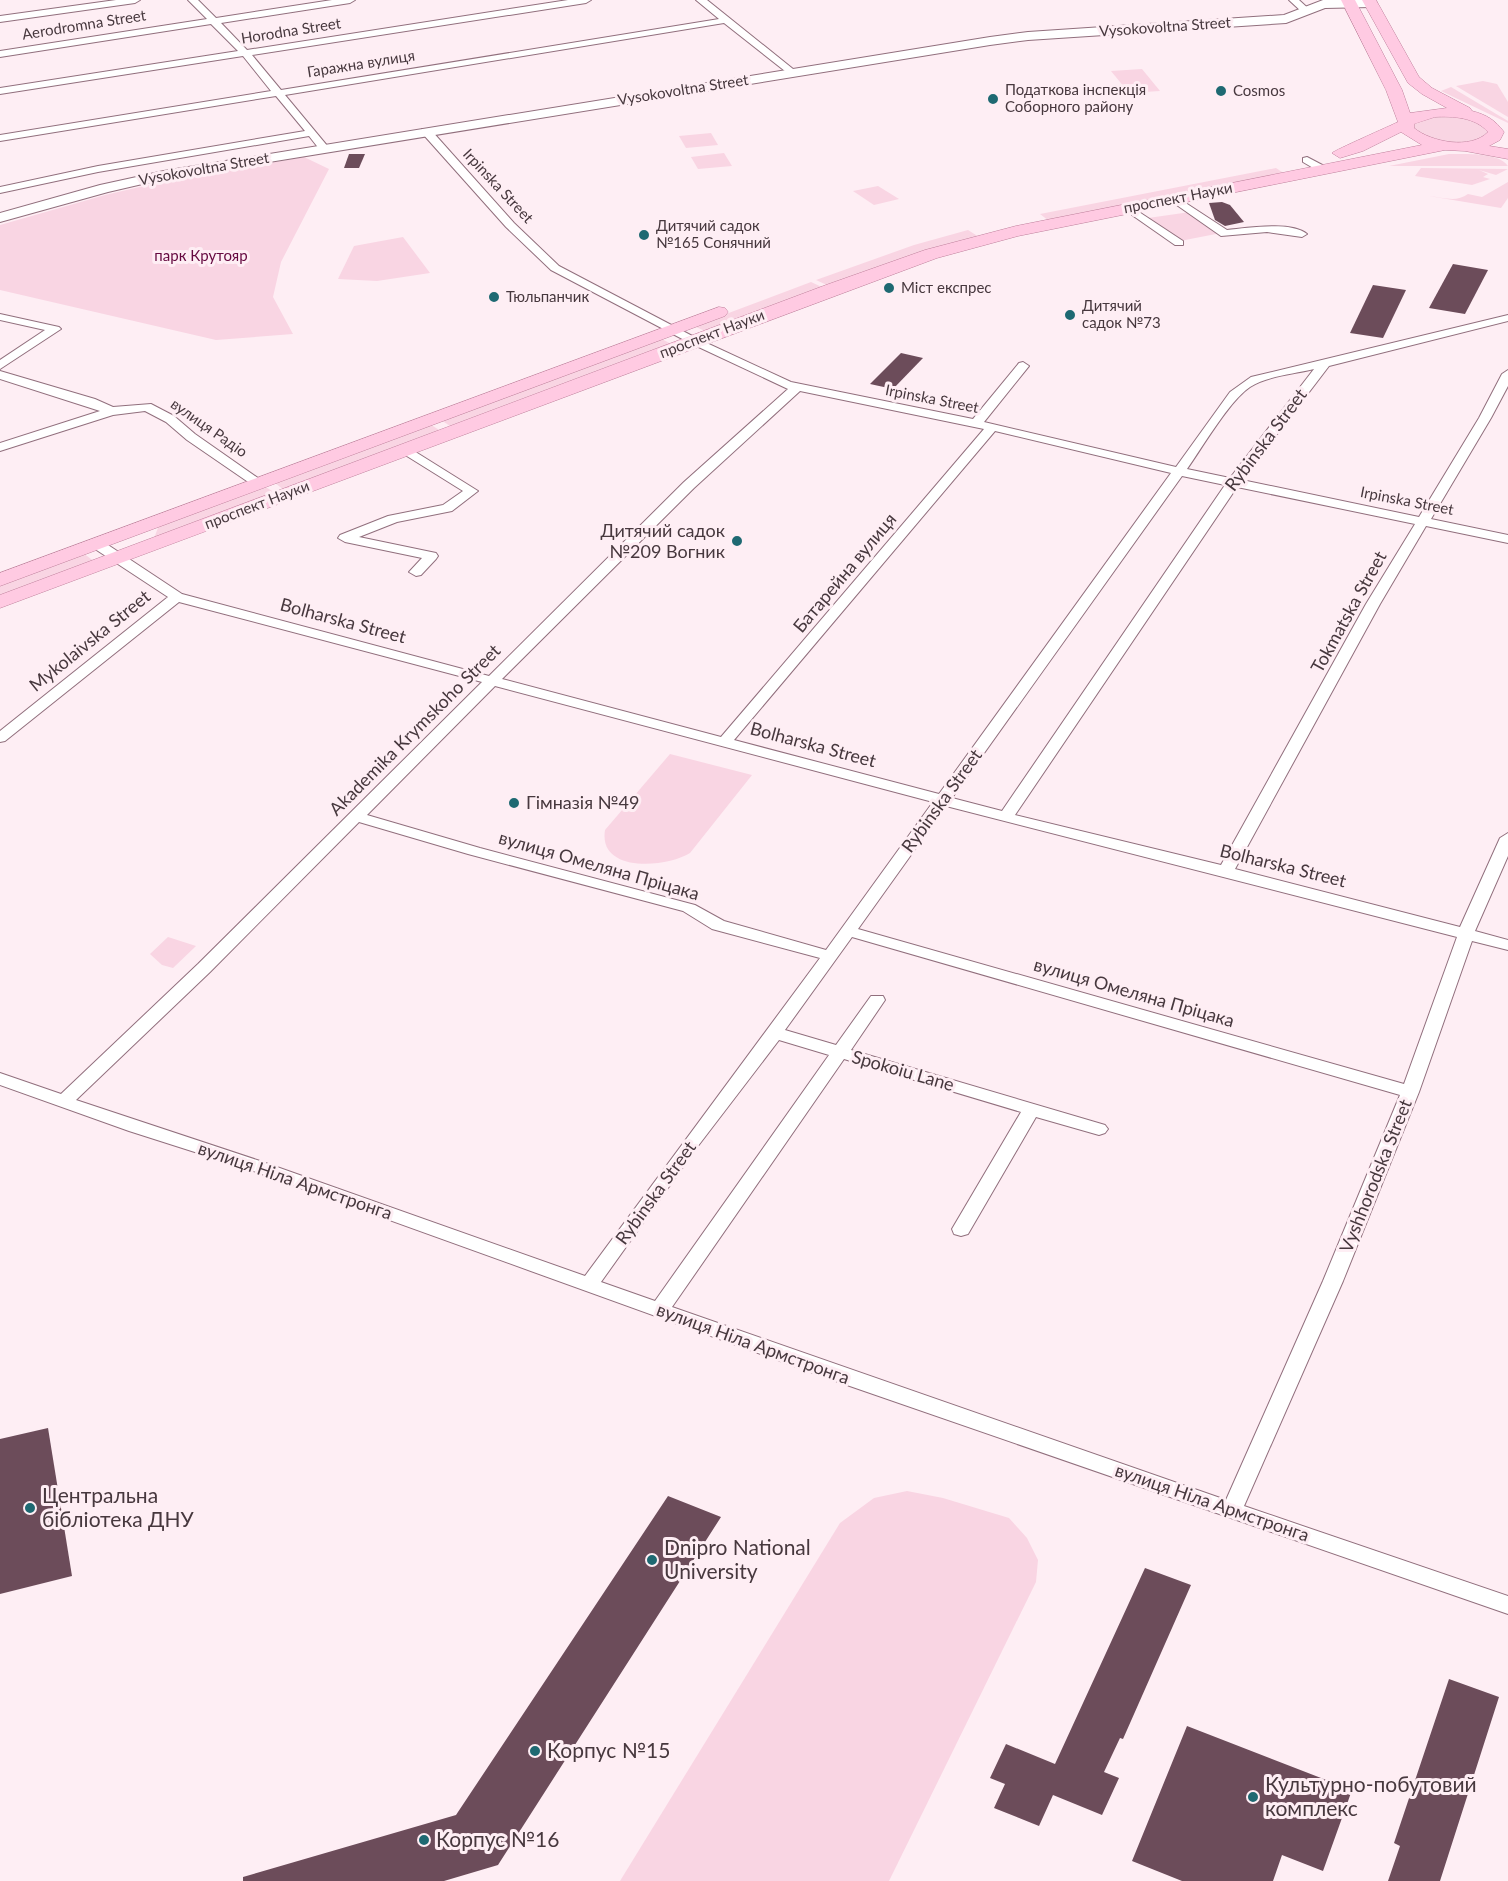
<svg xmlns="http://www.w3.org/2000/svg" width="1508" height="1881" font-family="Lato,sans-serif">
<rect width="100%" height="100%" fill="#feeef4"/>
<g fill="#f9d5e3">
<path d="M1142 69 1160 91 1129 93 1111 71Z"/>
<path d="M1483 81 1497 84 1508 102V117L1456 86Z"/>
<path d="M1451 87 1508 121V123L1441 91Z"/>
<path d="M1435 115 1473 119 1490 133C1476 146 1447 145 1429 139 1423 137 1418 132 1412 128L1415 121Z"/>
<path d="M711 133 718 145 686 148 679 136Z"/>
<path d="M724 153 732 166 698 169 691 157Z"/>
<path d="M1449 154C1465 154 1499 152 1508 166H1389Z"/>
<path d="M304 157 329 169 281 262 273 297 293 334 216 340 0 290V225L105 195 161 182Z"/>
<path d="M1276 168 1285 174 1049 221 1040 214Z"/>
<path d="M1421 168 1508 169 1496 175 1479 170 1488 174 1483 177 1490 179 1472 185 1415 176Z"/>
<path d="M1508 182V198L1501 208 1429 196C1442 197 1456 203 1468 194L1482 197Z"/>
<path d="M878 186 899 199 874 205 853 191Z"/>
<path d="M1190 212 1221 233 1180 241 1148 218Z"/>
<path d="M968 230 979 237 829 286 816 280 914 245Z"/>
<path d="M403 237 430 273 377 281 338 279 354 246Z"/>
<path d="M811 282 824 288 707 332 694 326Z"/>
<path d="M660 338 673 345 453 428 441 420Z"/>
<path d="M430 424 442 432 285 491 274 482Z"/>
<path d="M264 486 277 494 153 541 159 525Z"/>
<path d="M83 553 95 562 3 596 0 594V584Z"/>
<path d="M670 754 752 775 690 853C666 868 598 873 605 830Z"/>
<path d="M168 937 196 946 173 968 162 965 150 954Z"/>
<path d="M907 1491 943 1498 1009 1518 1027 1538 1038 1560 1036 1582 889 1881H620L840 1523 874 1498Z"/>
</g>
<g fill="#6c4c5a">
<path d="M349 154H365L359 168H344Z"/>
<path d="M1222 202 1230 205 1244 222 1225 226 1215 220 1209 203Z"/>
<path d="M1453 264 1488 270 1465 314 1429 308Z"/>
<path d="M1373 285 1406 290 1383 338 1350 333Z"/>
<path d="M901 353 923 358 893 389 870 384Z"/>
<path d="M48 1428 72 1576 0 1594V1439Z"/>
<path d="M668 1496 721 1517 498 1865 444 1881H243V1877L456 1815Z"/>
<path d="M1145 1568 1191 1585 1123 1739 1120 1738 1104 1772 1119 1778 1102 1815 1053 1795 1039 1826 994 1808 1005 1784 990 1778 1006 1744 1055 1764Z"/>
<path d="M1449 1679 1499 1697 1440 1881H1388L1400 1846 1394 1843Z"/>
<path d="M1187 1726 1352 1790 1323 1871 1282 1855 1273 1881H1182L1132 1861Z"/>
</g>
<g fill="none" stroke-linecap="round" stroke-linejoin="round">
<defs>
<g id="minor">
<path d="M116 0H140L135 3 0 22V16Z"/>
<path d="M188 0H198L216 18 332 0H355L350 3 221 23 247 50 568 0H591L586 3 252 55 281 90 719 19 696 0H707L798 73 790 75 724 23 285 95 329 148 324 151 320 150 309 136 98 172 0 193V187L98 166 305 131 276 96 0 141V135L271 91 243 56 0 94V88L238 51 211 24 0 57V51L207 19Z"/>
<path d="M1289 0H1299L1311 11 1303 13Z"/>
<path d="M422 129H430L514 223 559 266 698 339 791 382 973 419 1019 363 1023 362 1029 366 984 422 1176 467 1230 392 1251 377 1508 315V321L1329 366 1242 480 1419 517 1479 418 1502 374 1508 370V386L1491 418 1431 519 1508 535V543L1426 526 1380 604 1235 869 1460 927 1500 838 1508 833V856L1475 931 1508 940V950L1472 941 1419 1092 1343 1281 1244 1506 1508 1596V1614L844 1384 248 1169 129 1131 0 1085V1073L61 1094 198 964 482 682 179 602 5 741 0 742V731L168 597 92 547 90 544 92 541H102L182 594 489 676 684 482 788 389 690 343 551 270 506 227 422 133ZM1314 369 1230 478 1187 469C1202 448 1229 401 1250 387 1267 376 1294 374 1314 369ZM800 391 984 429 721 737 502 679 694 488ZM995 431 1171 473 939 794 734 740ZM1182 476 1225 485 1002 811 952 798ZM1237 487 1415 524 1366 604 1221 865 1015 815ZM495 686 933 802 826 950 724 921 695 905 480 848 367 815ZM946 806 1457 937 1404 1084 858 929ZM359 822 468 854 683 911 712 929 820 958 585 1276 260 1161 76 1100 210 972ZM852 937 1400 1095 1323 1281 1226 1500 672 1307 844 1059 1021 1112 952 1229 954 1234 961 1236 968 1234 1036 1117 1099 1135 1105 1133 1108 1129 1105 1125 851 1050 885 1000 883 996H871L836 1045 785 1030ZM779 1040 829 1055 655 1301 601 1282 698 1146Z"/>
<path d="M1307 157 1328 168 1329 170 1320 172 1303 162V158Z"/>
<path d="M1175 196 1227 230C1248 228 1291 221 1307 234L1302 237 1267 232 1221 236 1171 201V197Z"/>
<path d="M1136 210 1183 241V245H1175L1132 215V211Z"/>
<path d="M0 314 59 327 61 329 0 369V360L45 330 0 320Z"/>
<path d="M0 371 95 399 113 407 151 404 174 416 195 434 265 483 264 486H254L187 440 166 422 145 411 113 415 0 451V443L100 411 0 379Z"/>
<path d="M406 446 478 491 452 511 397 522 359 537 436 553 438 556 436 559 421 575 416 576 409 572 422 558 345 542 338 538 340 535 388 516 443 505 463 491 402 453 400 450 402 447Z"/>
</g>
<path id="secondary" d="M1323 0H1374L1377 3 1371 7 1325 8 1286 23 1028 40 990 45 164 179 108 192 0 222V213L100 185 164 171 990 37 1028 32 1284 15Z"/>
<g id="primary">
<path d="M1341 0H1355L1402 90 1410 113 1447 108 1422 94 1408 83 1362 0H1376L1419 77 1432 88 1470 108 1472 111C1487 115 1495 120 1504 132L1500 140 1489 146 1508 149V159L1465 151 1445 150 1018 236 937 258 0 608V595L826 285 925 250 1016 226 1422 145 1401 132 1363 151 1340 158 1332 153C1335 150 1390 126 1398 122L1386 90ZM1435 117C1453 116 1475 117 1488 132 1471 150 1431 142 1414 128V124Z"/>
<path d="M719 307 725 308 728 312 725 316 0 586V573Z"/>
</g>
</defs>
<use href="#minor" stroke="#916f7d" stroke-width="2"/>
<use href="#secondary" stroke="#916f7d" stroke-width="2"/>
<use href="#primary" stroke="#bf809c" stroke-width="1"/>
<use href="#minor" fill="#fff" fill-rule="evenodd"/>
<use href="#secondary" fill="#fff" fill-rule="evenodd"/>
<use href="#primary" fill="#ffcae2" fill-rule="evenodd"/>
</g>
<g fill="#1e6972" stroke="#feeef4" stroke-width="2">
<circle cx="1221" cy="91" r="6"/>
<circle cx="993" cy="99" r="6"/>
<circle cx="644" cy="235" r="6"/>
<circle cx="889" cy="288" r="6"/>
<circle cx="494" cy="297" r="6"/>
<circle cx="1070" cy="315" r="6"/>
<circle cx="737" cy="541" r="6"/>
<circle cx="514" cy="803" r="6"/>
<circle cx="30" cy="1508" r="6"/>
<circle cx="652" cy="1560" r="6"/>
<circle cx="535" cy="1751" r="6"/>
<circle cx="1253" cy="1797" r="6"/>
<circle cx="424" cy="1840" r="6"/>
</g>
<g text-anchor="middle" stroke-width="6" stroke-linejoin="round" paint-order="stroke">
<g font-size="15" fill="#47383e" stroke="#feeef4">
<text transform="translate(84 25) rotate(-9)" y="5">Aerodromna Street</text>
<text transform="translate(1165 27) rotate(-4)" y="5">Vysokovoltna Street</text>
<text transform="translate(291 31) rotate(-9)" y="5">Horodna Street</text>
<text transform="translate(361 64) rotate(-9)" y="5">Гаражна вулиця</text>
<text transform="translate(683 90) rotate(-9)" y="5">Vysokovoltna Street</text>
<text transform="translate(204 169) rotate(-10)" y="5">Vysokovoltna Street</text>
<text transform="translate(498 186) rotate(47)" y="5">Irpinska Street</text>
<text transform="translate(1178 198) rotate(-11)" y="5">проспект Науки</text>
<text transform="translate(712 334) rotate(-21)" y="5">проспект Науки</text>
<text transform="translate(932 399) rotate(11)" y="5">Irpinska Street</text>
<text transform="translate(209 428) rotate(35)" y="5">вулиця Радіо</text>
<text transform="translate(1407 501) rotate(11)" y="5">Irpinska Street</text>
<text transform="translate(257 505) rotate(-21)" y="5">проспект Науки</text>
</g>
<g font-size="15" fill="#47383e" stroke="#feeef4" text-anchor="start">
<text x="1005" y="95">Податкова інспекція<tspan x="1005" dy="17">Соборного району</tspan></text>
<text x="1233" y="96">Cosmos</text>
<text x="656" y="231">Дитячий садок<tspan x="656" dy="17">№165 Сонячний</tspan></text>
<text x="901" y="293">Міст експрес</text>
<text x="506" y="302">Тюльпанчик</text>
<text x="1082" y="311">Дитячий<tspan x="1082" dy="17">садок №73</tspan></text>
</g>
<g font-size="15" fill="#650940" stroke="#feeef4">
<text x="201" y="261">парк Крутояр</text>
</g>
<g font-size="18" fill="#47383e" stroke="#feeef4">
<text transform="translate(1266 440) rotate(-53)" y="6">Rybinska Street</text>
<text transform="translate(845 573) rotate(-50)" y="6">Батарейна вулиця</text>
<text transform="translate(1349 612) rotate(-61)" y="6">Tokmatska Street</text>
<text transform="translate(343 621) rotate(15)" y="6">Bolharska Street</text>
<text transform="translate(90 641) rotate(-39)" y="6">Mykolaivska Street</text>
<text transform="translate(415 730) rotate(-45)" y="6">Akademika Krymskoho Street</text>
<text transform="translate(813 745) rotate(15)" y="6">Bolharska Street</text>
<text transform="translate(942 801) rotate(-54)" y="6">Rybinska Street</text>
<text transform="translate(599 866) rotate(16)" y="6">вулиця Омеляна Пріцака</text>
<text transform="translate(1283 866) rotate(14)" y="6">Bolharska Street</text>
<text transform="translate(1134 993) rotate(16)" y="6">вулиця Омеляна Пріцака</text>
<text transform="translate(903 1071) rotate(16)" y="6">Spokoiu Lane</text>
<text transform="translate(1376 1176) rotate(-68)" y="6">Vyshhorodska Street</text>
<text transform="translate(295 1181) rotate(19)" y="6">вулиця Ніла Армстронга</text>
<text transform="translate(656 1193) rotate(-54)" y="6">Rybinska Street</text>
<text transform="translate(753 1344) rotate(20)" y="6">вулиця Ніла Армстронга</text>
<text transform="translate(1212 1503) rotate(19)" y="6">вулиця Ніла Армстронга</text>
</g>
<g font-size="18" fill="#47383e" stroke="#feeef4" text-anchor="end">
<text x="725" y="537">Дитячий садок<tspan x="725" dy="21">№209 Вогник</tspan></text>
<text x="526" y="809" text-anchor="start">Гімназія №49</text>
</g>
<g font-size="21" fill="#47383e" stroke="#feeef4" text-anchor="start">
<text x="42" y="1503">Центральна<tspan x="42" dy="24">бібліотека ДНУ</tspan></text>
<text x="664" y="1555">Dnipro National<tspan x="664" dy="24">University</tspan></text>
<text x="547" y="1758">Корпус №15</text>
<text x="1265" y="1792">Культурно-побутовий<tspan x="1265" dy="24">комплекс</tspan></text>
<text x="436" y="1847">Корпус №16</text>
</g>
</g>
</svg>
